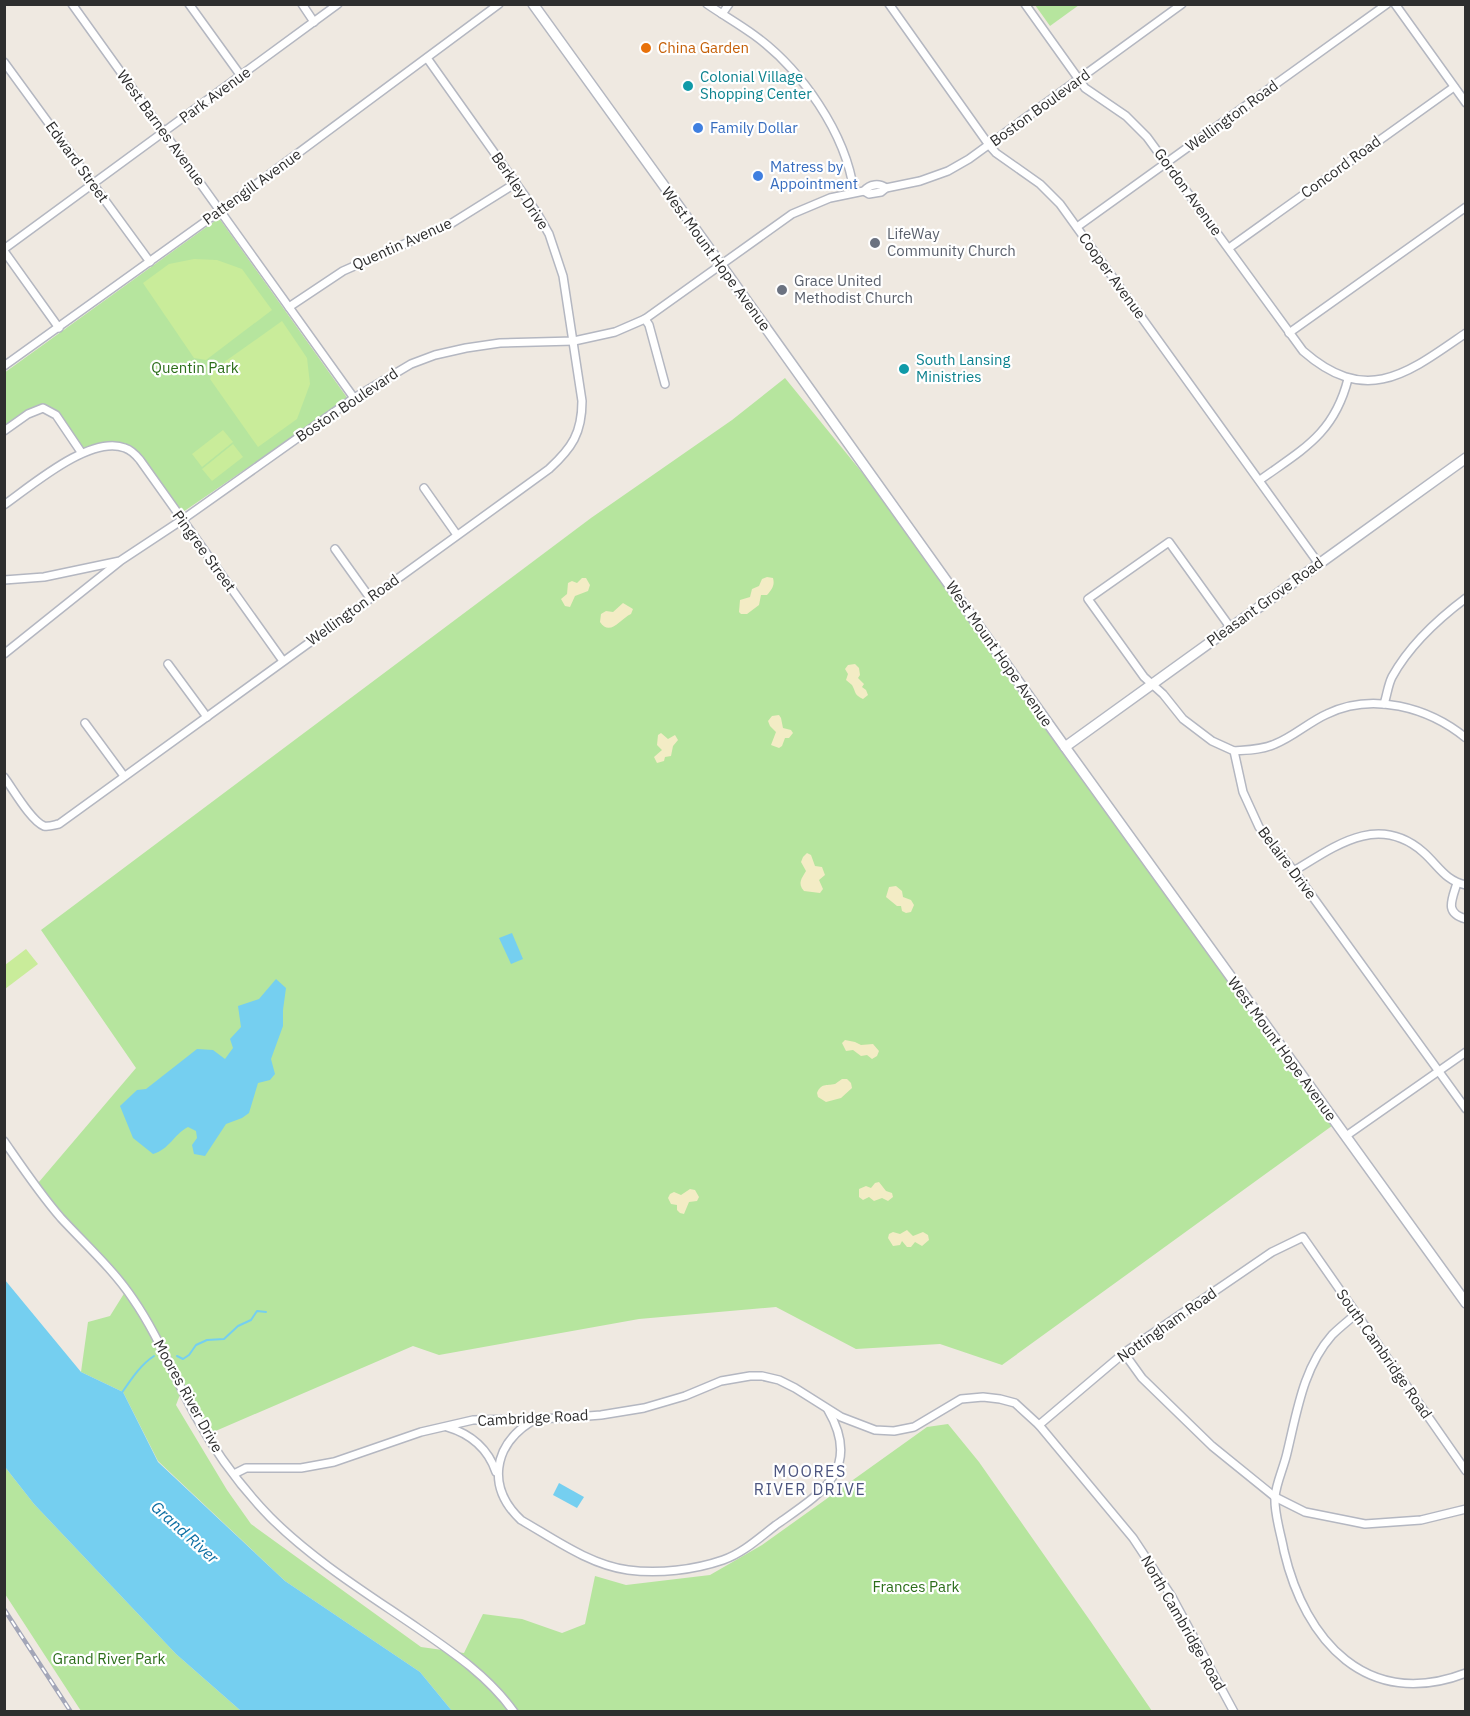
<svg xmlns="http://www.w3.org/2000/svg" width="1470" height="1716" font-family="'IBM Plex Sans',sans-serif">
<rect width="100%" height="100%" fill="#efe9e1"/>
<g fill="#b6e59e">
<path d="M1035 5H1079L1050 26Z"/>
<path d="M219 218 348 399 183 512 138 461 121 445H97L80 452 52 413 33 412 5 433 4 373Z"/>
<path d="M785 378 913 535 1336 1123 1002 1365 940 1344 856 1349 776 1307 639 1319 439 1355 413 1346 204 1436 181 1392 176 1405 227 1490 251 1524 421 1647 464 1653 483 1614 522 1619 562 1633 585 1624 595 1576 626 1585 710 1575 762 1545 927 1427 948 1424 979 1462 1091 1622 1152 1711H452L420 1672 285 1581 158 1461 123 1392 81 1372 88 1322 110 1316 125 1292 33 1189 136 1068 41 930 591 518 732 420Z"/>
<path d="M5 1467 34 1504 176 1654 241 1711H81L5 1594Z"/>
</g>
<g fill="#f3ecc5">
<path d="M767 577 773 578C775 585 772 589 767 595H761L759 605 747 614H741L739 612 740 600 750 597 752 589 759 586 762 579Z"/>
<path d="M582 578H586L590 585 588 591 575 596 570 607 565 606 561 599 567 594 568 583 572 581 577 583Z"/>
<path d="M623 603 633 609 631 614C620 619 610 637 600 622L601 614 606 611 613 612Z"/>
<path d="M855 664 859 668 860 675 858 678 864 684 862 687 866 690 868 695 863 699C854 695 856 692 852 685L846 680 848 674 845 669 848 665Z"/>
<path d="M779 715 781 718 783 728 791 730 793 733 789 738H785L782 746 779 748 771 745 776 732 770 726 768 721 772 716Z"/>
<path d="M661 733 668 739 675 735 678 740 673 746 671 756 665 757 664 761 657 763 654 757 662 750 657 745 658 735Z"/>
<path d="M807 853 811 855 815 866 822 867 825 875 819 880 823 889 820 893 804 891C797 883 802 878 806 871L801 862 803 857Z"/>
<path d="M896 886 902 891 903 897 911 900 914 905 911 912 906 913 902 911 901 906H897L886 897 889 887Z"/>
<path d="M845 1040 855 1042 861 1045 873 1044 879 1051 877 1056 872 1059 867 1055 861 1056 853 1050 846 1051 842 1043Z"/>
<path d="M842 1079H847L851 1083 852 1088 841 1098 826 1102 818 1097 817 1093C821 1083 826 1086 835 1084Z"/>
<path d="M879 1182 886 1191 892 1193 893 1197 888 1201 882 1198 874 1201 869 1197 863 1200 859 1197V1189L866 1186 871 1188 875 1183Z"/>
<path d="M690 1189 695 1190 699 1197 697 1201 689 1202 684 1214 680 1213 677 1210V1205L671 1204 668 1198 670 1194 674 1192 681 1195Z"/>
<path d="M907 1230 913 1236 923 1232 928 1235 929 1240 922 1246 915 1242 911 1247H907L902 1241 900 1245 893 1246 888 1238 889 1234 893 1232 900 1234Z"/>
</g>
<g fill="#c9ec9a">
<path d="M194 259 217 260 242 269 272 310 206 360 194 358 143 283 169 264Z"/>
<path d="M282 321 307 358 310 384 297 419 258 447 210 379 213 370Z"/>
<path d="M223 430 233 442 202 467 192 454Z"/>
<path d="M233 444 243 457 212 481 202 469Z"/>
<path d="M26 949 38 964 5 989V965Z"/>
</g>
<g fill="#75cff0">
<path d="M512 933 523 959 511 964 499 938Z"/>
<path d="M276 979 286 988 283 1010V1026L271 1059 275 1074 270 1080 258 1083 249 1113 242 1118 226 1124 205 1156 194 1154 192 1145 197 1138 196 1131 188 1127C173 1135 170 1149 153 1154L133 1138 120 1106 137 1090 146 1089 197 1049 213 1050 225 1059 233 1048 230 1039 241 1027 238 1006 259 999Z"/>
<path d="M5 1280 81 1372 123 1392 158 1462 285 1581 420 1672 452 1711H241L176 1654 34 1504 5 1467Z"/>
<path d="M559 1483 584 1497 577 1508 553 1495Z"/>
</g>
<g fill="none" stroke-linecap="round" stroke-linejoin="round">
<g stroke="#75cff0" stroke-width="2">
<path d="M177 1356 183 1359 189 1355 196 1345 207 1340 224 1339 238 1326 251 1320 257 1311 266 1312"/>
<path d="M121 1394C130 1381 140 1365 154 1356"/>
</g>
<defs>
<g id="street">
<path d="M72 4 354 398"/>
<path d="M189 4 241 76"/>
<path d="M302 4 314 22"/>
<path d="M707 4C723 15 739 24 754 35 801 69 846 133 854 192"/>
<path d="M889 4 989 145 996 153 1040 184 1060 204 1319 564"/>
<path d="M1025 4 1085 88 1126 116 1147 137 1303 351C1367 407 1408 373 1466 333"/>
<path d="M1395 4 1466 103"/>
<path d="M722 14 729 4"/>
<path d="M4 62 150 262"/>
<path d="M864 191 869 194 881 192 886 188 920 181 948 171 969 159 1182 4"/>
<path d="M1077 227 1387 4"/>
<path d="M1229 248 1454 87"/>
<path d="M4 249 338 4"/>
<path d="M4 251 59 328"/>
<path d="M289 307 343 271 452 223 516 183"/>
<path d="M645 319 649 325 665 384"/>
<path d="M1289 333 1466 207"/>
<path d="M4 366 220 211 499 4"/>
<path d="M4 431 28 414 43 408 56 415 81 452"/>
<path d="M1260 480C1303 449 1334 434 1348 379"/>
<path d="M424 488 457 535"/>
<path d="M4 505C31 486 91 434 125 448 131 450 136 455 140 460L283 661"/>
<path d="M335 549 370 598"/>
<path d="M4 580 44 577 120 561 182 520 354 398 411 364 435 355 466 348 500 343 574 341 615 332 645 319 792 214 830 198 864 191C870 184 879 183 886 188"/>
<path d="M1230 627 1169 542 1088 599 1144 677 1163 694 1183 719 1212 741 1234 751 1243 792 1259 827 1294 871 1466 1109"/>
<path d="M4 654 119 562"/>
<path d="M168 664 207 717"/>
<path d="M1384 704C1387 695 1388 685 1392 677 1409 646 1438 619 1466 598"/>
<path d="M85 723 124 776"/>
<path d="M1234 751C1247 750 1262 750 1275 744 1293 737 1309 722 1327 714 1372 692 1428 707 1466 738"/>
<path d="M4 777C13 789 31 821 44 826 49 827 54 825 59 824L549 469C572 448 582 433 582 401L563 276 549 234 537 213 427 58"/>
<path d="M1294 871C1335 846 1378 813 1423 852 1438 865 1445 881 1466 885"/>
<path d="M1457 883C1452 900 1444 913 1466 919"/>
<path d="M1346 1136 1466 1052"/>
<path d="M4 1141C22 1167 40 1194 61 1218 85 1244 113 1269 133 1299 158 1335 174 1377 195 1415 215 1452 241 1487 270 1517 314 1561 368 1594 419 1629 454 1653 489 1677 514 1712"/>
<path d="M1356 1314C1348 1321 1339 1328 1332 1335 1303 1368 1297 1412 1287 1453 1284 1467 1276 1483 1275 1497 1274 1514 1281 1534 1284 1551 1305 1641 1367 1711 1466 1673"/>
<path d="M1124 1353 1142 1378 1212 1446 1275 1497 1305 1512 1365 1524 1421 1520 1466 1509"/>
<path d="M532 1421C492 1446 487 1488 521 1520 554 1539 590 1565 628 1570 659 1574 694 1570 723 1560 743 1553 759 1538 776 1525 820 1494 863 1470 828 1410"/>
<path d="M1039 1425 1124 1353 1272 1252 1303 1237 1466 1471"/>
<path d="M447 1427C471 1434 488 1449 496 1472"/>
<path d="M234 1474 246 1468H301L334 1462 421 1432 473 1420 563 1418 601 1415 644 1408 685 1396 721 1381 750 1376H762L779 1380 795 1388 841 1417 875 1430 894 1431 914 1427 961 1399 983 1397 1000 1399 1015 1403 1039 1425 1133 1538 1172 1597 1234 1712"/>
</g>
<g id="secondary">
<path d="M533 4 716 258 1065 747 1466 1303"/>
<path d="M1065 747 1466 458"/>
</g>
</defs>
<use href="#street" stroke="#b4b7c1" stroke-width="10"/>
<use href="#secondary" stroke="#b4b7c1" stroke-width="12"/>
<use href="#street" stroke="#fff" stroke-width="7"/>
<use href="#secondary" stroke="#fff" stroke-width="9"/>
<defs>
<path id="rail" d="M4 1609 71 1712"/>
</defs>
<use href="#rail" stroke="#a3a6b8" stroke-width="4.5"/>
<use href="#rail" stroke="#fff" stroke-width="2" stroke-dasharray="7" stroke-linecap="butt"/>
</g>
<circle fill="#e8710a" stroke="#fff" stroke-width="2" cx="646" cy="48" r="6"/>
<g fill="#0f9aa8" stroke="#fff" stroke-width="2">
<circle cx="688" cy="86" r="6"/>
<circle cx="904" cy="369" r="6"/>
</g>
<g fill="#3f7fe0" stroke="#fff" stroke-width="2">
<circle cx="698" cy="128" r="6"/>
<circle cx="758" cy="176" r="6"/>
</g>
<g fill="#6b7280" stroke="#fff" stroke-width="2">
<circle cx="875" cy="243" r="6"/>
<circle cx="782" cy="290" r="6"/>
</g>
<g text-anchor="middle" stroke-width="4.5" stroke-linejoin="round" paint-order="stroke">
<g font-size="15" fill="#c56008" stroke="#fff" text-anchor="start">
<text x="658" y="53">China Garden</text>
</g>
<g font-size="15" fill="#0d838f" stroke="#fff" text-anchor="start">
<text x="700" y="82">Colonial Village<tspan x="700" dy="17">Shopping Center</tspan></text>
<text x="916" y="365">South Lansing<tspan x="916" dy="17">Ministries</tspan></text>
</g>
<g font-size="15" fill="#2e2e2e" stroke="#fff">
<text transform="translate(215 95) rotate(-36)" y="5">Park Avenue</text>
<text transform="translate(1040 108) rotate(-36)" y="5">Boston Boulevard</text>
<text transform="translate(1232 116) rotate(-36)" y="5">Wellington Road</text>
<text transform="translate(161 128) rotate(54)" y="5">West Barnes Avenue</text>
<text transform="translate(77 162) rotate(54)" y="5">Edward Street</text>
<text transform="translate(1341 167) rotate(-36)" y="5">Concord Road</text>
<text transform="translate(252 187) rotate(-36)" y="5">Pattengill Avenue</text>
<text transform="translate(520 191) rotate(56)" y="5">Berkley Drive</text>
<text transform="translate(1188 192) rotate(54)" y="5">Gordon Avenue</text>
<text transform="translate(402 244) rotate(-24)" y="5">Quentin Avenue</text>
<text transform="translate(716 259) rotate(54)" y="5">West Mount Hope Avenue</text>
<text transform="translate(1112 276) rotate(54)" y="5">Cooper Avenue</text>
<text transform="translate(347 405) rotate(-34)" y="5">Boston Boulevard</text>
<text transform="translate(204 551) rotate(54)" y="5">Pingree Street</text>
<text transform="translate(1265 602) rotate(-36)" y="5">Pleasant Grove Road</text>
<text transform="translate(353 610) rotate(-36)" y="5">Wellington Road</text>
<text transform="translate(999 654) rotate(55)" y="5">West Mount Hope Avenue</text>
<text transform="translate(1287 863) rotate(53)" y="5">Belaire Drive</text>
<text transform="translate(1282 1049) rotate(54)" y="5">West Mount Hope Avenue</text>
<text transform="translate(1167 1325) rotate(-35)" y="5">Nottingham Road</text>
<text transform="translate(1384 1354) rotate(55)" y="5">South Cambridge Road</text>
<text transform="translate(188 1396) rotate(61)" y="5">Moores River Drive</text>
<text transform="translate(533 1418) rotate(-3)" y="5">Cambridge Road</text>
<text transform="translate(1183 1623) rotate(60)" y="5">North Cambridge Road</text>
</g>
<g font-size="15" fill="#366cbe" stroke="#fff" text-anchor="start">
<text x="710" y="133">Family Dollar</text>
<text x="770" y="172">Matress by<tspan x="770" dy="17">Appointment</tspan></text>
</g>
<g font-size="15" fill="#5b616d" stroke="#fff" text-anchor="start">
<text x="887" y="239">LifeWay<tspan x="887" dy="17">Community Church</tspan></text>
<text x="794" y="286">Grace United<tspan x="794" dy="17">Methodist Church</tspan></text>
</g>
<g font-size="15" fill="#2c6e1b" stroke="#fff">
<text x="195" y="373">Quentin Park</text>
<text x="916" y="1592">Frances Park</text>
<text x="109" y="1664">Grand River Park</text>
</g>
<g font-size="16" letter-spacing="1.5" fill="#4d5680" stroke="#fff">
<text x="810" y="1477">MOORES<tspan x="810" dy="18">RIVER DRIVE</tspan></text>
</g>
<g font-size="16" font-style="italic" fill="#0d6fa3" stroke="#fff">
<text transform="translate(185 1532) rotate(42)" y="6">Grand River</text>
</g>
</g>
<rect width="1470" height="1716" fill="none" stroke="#2e2e2e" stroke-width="12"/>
</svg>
